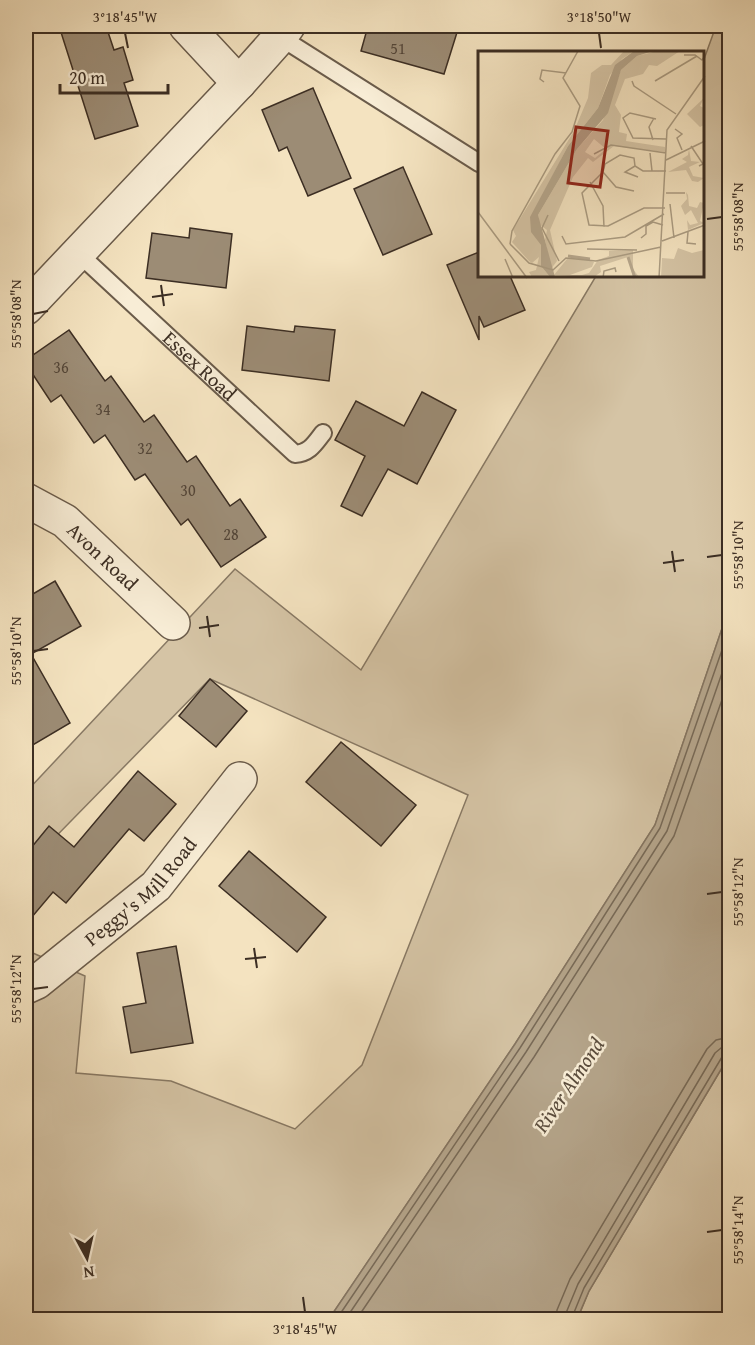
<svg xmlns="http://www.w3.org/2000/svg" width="755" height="1345" font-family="'Gentium Book Plus',serif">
<rect width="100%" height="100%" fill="#f4e3c0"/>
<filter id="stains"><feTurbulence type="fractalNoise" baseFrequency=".00333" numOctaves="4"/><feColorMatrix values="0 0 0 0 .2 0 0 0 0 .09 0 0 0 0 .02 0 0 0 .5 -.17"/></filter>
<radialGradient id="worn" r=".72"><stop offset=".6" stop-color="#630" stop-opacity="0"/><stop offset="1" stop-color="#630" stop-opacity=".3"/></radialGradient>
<g fill="#d5c4a5" stroke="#887964" stroke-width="1.5">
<path d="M716 26H729V608L655 825 515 1044 329 1319H26V950L85 976 76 1073 171 1081 295 1129 362 1065 468 795 210 679 26 867V792L235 569 361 670 596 276H702L703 62Z"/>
<path d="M729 1056V1319L577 1320 589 1291Z"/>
</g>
<path fill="#b5a58b" stroke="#857561" stroke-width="1.5" d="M729 608V1056L589 1291 577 1319H329L515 1044 655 825Z"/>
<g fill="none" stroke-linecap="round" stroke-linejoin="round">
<g stroke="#786a57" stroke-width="1.5">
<path d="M336 1320 520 1048 660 828 730 627"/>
<path d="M345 1320 526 1052 667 831 730 650"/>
<path d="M356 1320 534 1057 674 836 730 677"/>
<path d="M556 1320 557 1310 570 1279 707 1049 716 1040 730 1037"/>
<path d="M565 1320 566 1313 578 1284 715 1053 721 1048 730 1046"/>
<path d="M572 1320 573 1315 584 1288 722 1057 725 1054H730"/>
</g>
</g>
<g fill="#9c8c75" stroke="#3c2e23" stroke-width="1.5">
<path d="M59 26H106L114 50 123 47 133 80 124 83 138 126 95 139Z"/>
<path d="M368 26H459L444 74 361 51Z"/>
<path d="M313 88 351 178 308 196 287 147 279 151 262 110Z"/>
<path d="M403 167 432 234 383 255 354 189Z"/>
<path d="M190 228 232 234 226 288 146 278 152 233 189 238Z"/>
<path d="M479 252V276H510L525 310 484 327 479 316V340L447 265Z"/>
<path d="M247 326 294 332 295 326 335 330 329 381 242 370Z"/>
<path d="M69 330 105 381 111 376 144 422 154 415 187 462 196 456 230 506 240 499 266 537 221 567 188 519 181 525 145 474 135 480 105 435 94 443 61 395 51 402 26 364V360Z"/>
<path d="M422 392 456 410 417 484 388 469 362 516 341 506 365 456 335 440 356 401 404 426Z"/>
<path d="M55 581 81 626 31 654 70 723 26 749V598Z"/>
<path d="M210 679 247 711 216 747 179 716Z"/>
<path d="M341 742 416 805 381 846 306 782Z"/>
<path d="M138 771 176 804 144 841 129 829 66 903 53 892 26 924V854L49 826 74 847Z"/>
<path d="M249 851 326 917 297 952 219 886Z"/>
<path d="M176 946 193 1043 131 1053 123 1007 146 1003 137 953Z"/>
</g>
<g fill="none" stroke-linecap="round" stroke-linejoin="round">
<defs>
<g id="lane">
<path d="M280 37 479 163"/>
<path id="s1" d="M78 253 295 454C310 453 315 443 323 433"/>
</g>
<g id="street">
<path d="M186 26 239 83"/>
<path d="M26 308 239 83 280 37 288 26"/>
<path id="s2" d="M26 500 65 521 173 623"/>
<path id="s3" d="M26 987 37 982 156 886 240 779"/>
</g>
</defs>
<use href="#lane" stroke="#6a5b4a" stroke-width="20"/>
<use href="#street" stroke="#6a5b4a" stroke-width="36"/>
<use href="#lane" stroke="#f8edd6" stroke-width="16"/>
<use href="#street" stroke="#f8edd6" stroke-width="33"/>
</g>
<path fill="none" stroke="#3c2e23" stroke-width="2" d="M125 33 128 48M599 33 601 48M707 219 722 217M161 285 164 306M152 297 173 294M33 314 48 311M672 551 675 572M707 557 722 555M663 563 684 560M207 616 210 637M199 628 219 625M33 651 48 649M707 894 722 892M254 948 257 968M245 959 266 957M33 989 48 987M707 1232 722 1230M303 1297 305 1312"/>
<g text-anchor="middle" stroke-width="5" stroke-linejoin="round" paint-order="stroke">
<g font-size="16" fill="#544638">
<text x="398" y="54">51</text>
<text x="61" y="373">36</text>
<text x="103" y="415">34</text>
<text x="145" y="454">32</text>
<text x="188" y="496">30</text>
<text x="231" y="540">28</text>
</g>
<g font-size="20" fill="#3c2e23" stroke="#f8edd6">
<text dy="7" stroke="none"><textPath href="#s1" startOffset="166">Essex Road</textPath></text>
<text dy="7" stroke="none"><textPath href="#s2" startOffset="96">Avon Road</textPath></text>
<text dy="7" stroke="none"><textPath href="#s3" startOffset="150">Peggy's Mill Road</textPath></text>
</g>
<g font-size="21" font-style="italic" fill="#5a4c3d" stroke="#f8edd6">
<text transform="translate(569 1085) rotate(-56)" y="7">River Almond</text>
</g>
</g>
<g transform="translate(478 51)">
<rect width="226" height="226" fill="#f4e3c0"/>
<path d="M146 0H156L144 8 132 24 120 57 90 95 53 166 63 194V215L72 226H54L51 221 58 219 61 206 54 212 51 210 34 191 38 185 35 179 96 80 110 47 113 22 124 14H133ZM179 0H202L179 15 171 14 165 23 147 28 137 54 143 64 141 81 149 83 148 90 187 96V101L136 95 115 111 110 107 95 126 72 179 79 210 73 218 67 189 69 179 61 173 60 164 99 98 125 69 143 19 159 5ZM116 88 128 98 117 107 107 101ZM226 47 222 55 226 57V74L222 76 209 63ZM211 98 213 110 222 111 211 116 215 125 226 127 220 131 214 130 208 119 190 121 209 111 204 108 210 104ZM208 141 210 144 211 155 219 157 222 151 226 152 222 170 226 172 210 179 209 169 212 174 220 172 213 159 207 164 203 155 209 148ZM200 197 214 202 226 199V226L183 227 184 207 196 208ZM155 199V218L161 226H155L150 206 122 215 123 221 116 226 76 224 89 208 101 206 116 211 114 216 92 224H104L111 222 120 209 131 205V200Z" fill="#d5c4a5" fill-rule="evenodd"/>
<path d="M156 0H175L159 5 143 19 130 62 99 98 60 164 77 226H72L63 215V194L53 181 52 166 90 95 120 57 137 14Z" fill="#b5a58b"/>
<path fill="none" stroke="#b5a58b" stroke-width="3" d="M90 205 112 208M150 206 157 227"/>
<path fill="none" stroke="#aa9b81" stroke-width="1.5" d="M206 4H217L224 9 227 5M154 30 156 35 198 63M177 30 219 5M66 31 62 28 64 19 88 22M178 68 152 62 145 67 155 87 188 88M197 78 204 83 199 87 204 99M175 89 171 76 176 67M213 95 225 113 221 115M172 102 174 120M116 103 133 94 188 102M188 109 227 90M157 115 147 121 160 126M125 121 104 142 111 174 130 175 166 157H187M125 121 127 113 142 104 156 107 157 115 165 120H188M125 121 138 136 156 140M112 131 125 155 126 176M188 142H207M192 153 196 187M0 161 49 227M70 164 64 177 81 210M210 181 209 192 218 193M84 185 88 193 147 186 186 163M163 187 168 183V175L175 171 185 174M184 190 227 174M32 193 34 180 77 103 94 81 102 55 85 27 100 0M32 193 51 212 75 219 88 207 118 210 183 196M109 198 159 199M27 208 35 227M125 227 126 220 137 217 138 221M181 227 189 79 227 25"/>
<path fill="#8f2418" fill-opacity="0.15" stroke="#8f2418" stroke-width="3" d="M98 76 130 80 122 136 90 132Z"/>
<rect width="226" height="226" fill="none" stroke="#3c2e23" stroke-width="3"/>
</g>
<rect width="755" height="1345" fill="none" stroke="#f4e3c0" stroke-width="66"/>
<g transform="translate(87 1258) rotate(172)" stroke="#f8edd6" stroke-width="4.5" paint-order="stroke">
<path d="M0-4.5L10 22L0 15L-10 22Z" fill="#3c2e23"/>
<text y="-9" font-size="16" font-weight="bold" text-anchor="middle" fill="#3c2e23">N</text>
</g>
<path d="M60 84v9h108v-9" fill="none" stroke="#3c2e23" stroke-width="3"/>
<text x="69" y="84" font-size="18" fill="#3c2e23" stroke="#f8edd6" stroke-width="4.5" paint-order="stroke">20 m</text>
<rect x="33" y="33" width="689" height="1279" fill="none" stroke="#3c2e23" stroke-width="2"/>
<g font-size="15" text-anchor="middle" fill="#3c2e23">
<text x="125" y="22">3°18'45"W</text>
<text x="599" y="22">3°18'50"W</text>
<text transform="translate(738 217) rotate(-90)" y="5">55°58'08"N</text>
<text transform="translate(16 314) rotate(-90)" y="5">55°58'08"N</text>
<text transform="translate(738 555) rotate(-90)" y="5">55°58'10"N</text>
<text transform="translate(16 651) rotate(-90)" y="5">55°58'10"N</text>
<text transform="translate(738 892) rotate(-90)" y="5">55°58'12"N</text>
<text transform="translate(16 989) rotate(-90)" y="5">55°58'12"N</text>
<text transform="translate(738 1230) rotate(-90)" y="5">55°58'14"N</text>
<text x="305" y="1334">3°18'45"W</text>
</g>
<rect width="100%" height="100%" filter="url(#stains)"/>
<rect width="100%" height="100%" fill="url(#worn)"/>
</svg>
